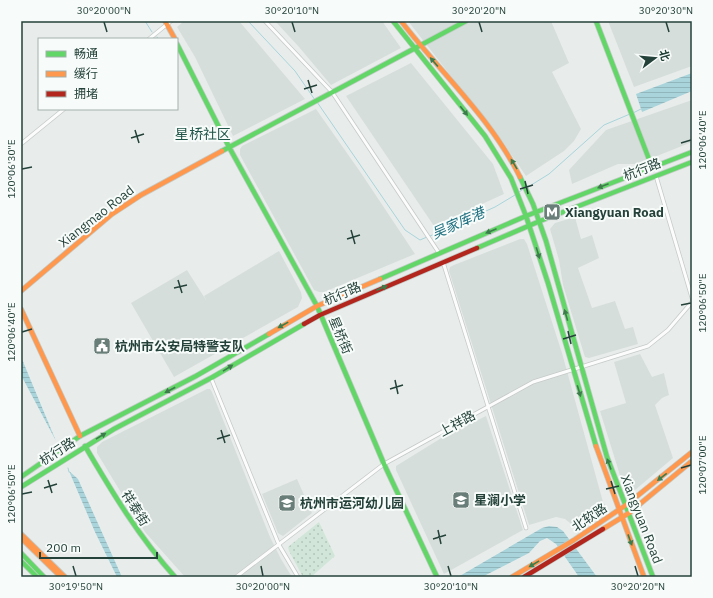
<svg xmlns="http://www.w3.org/2000/svg" width="713" height="598" font-family="'IBM Plex Sans','Noto Sans SC',sans-serif">
<defs>
<pattern id="park-dots" width="8" height="8" patternUnits="userSpaceOnUse"><rect width="8" height="8" fill="#d1e6d8"/><path d="M2 2h.1M6 6h.1" fill="none" stroke="#b3c6ba" stroke-width="1.8" stroke-linecap="round"/></pattern>
<pattern id="water-rules" width="6" height="5" patternUnits="userSpaceOnUse"><rect width="6" height="5" fill="#a9d4db"/><path d="M0 2.5h6" fill="none" stroke="#91b7bd"/></pattern>
</defs>
<rect width="100%" height="100%" fill="#e8edeb"/>
<g fill="#d6dedb">
<path d="M184 21H239L305 99 233 136 195 57 177 27Z"/>
<path d="M275 21H382L401 48 331 85 299 47Z"/>
<path d="M408 21H551L569 63 552 72 581 129 574 141 564 151 526 176 504 144Z"/>
<path d="M608 21H692V66L634 87Z"/>
<path d="M411 63 493 164 504 194 434 226 346 96Z"/>
<path d="M692 100V142L637 164H618L572 184 569 170 606 130Z"/>
<path d="M316 109 361 173 415 254 324 292H319L314 290 240 155V149L242 146Z"/>
<path d="M575 217 581 239 592 235 599 258 578 268 592 308 615 301 625 329 633 327 638 344 589 358 585 357 584 354 563 285 559 260 550 229 555 223Z"/>
<path d="M520 239H524L527 244 562 353 603 502 606 506V511L605 514 580 531 565 519 556 517 529 525 449 271 450 267 454 265Z"/>
<path d="M279 251 301 292 302 298 298 307 174 377 131 303 187 270 206 300 204 296Z"/>
<path d="M640 354 652 377 664 373 669 395 662 398 655 405 673 458 635 490 631 491 627 489 623 485 600 411 626 403 614 362Z"/>
<path d="M207 389H210L212 392 270 537 281 559 292 577H185L145 532 97 453V447L102 442Z"/>
<path d="M486 416 523 530 444 574 396 470V466L443 437Z"/>
<path d="M297 479 312 513 283 536 281 535 278 533 262 494Z"/>
</g>
<path fill="url(#park-dots)" d="M319 522 335 556 311 577H303L289 551 288 547Z"/>
<g fill="url(#water-rules)">
<path d="M692 73V91L642 112 636 94Z"/>
<path d="M21 356 24 364 56 441 21 375Z"/>
<path d="M69 471 78 479 122 577H117L95 532Z"/>
<path d="M549 526 557 527 563 531 597 577H579L556 544 547 538 540 541 529 553 482 577H458L542 528Z"/>
</g>
<g fill="none" stroke-linecap="round" stroke-linejoin="round">
<g stroke="#a9d4db" stroke-width="1">
<path d="M145 21 152 32"/>
<path d="M248 21 295 71 315 100"/>
<path d="M157 37 158 39"/>
<path d="M317 102 405 230 420 240 427 237"/>
<path d="M633 113 641 109"/>
<path d="M528 187 549 174 604 125 630 114"/>
<path d="M519 192 525 188"/>
<path d="M430 236 495 207 515 195"/>
<path d="M68 468 69 472"/>
</g>
<defs>
<g id="street">
<path d="M265 21 332 92 439 253"/>
<path d="M149 39 171 21"/>
<path d="M21 144 64 109"/>
<path d="M656 176 692 298"/>
<path d="M443 262 526 528"/>
<path d="M211 378 279 545 298 577"/>
<path d="M236 577 384 464 533 382 648 346 668 330 692 302"/>
</g>
<g id="fast">
<path d="M393 21 485 136 511 178 526 216 548 283 596 446"/>
<path d="M596 21 652 167"/>
<path d="M177 44 229 147 317 306 384 464 437 577"/>
<path d="M222 151 466 21"/>
<path d="M520 177 533 204 546 241 607 457 653 577"/>
<path d="M477 248 540 221 692 162"/>
<path d="M380 279 526 216 692 152"/>
<path d="M85 446C112 492 139 537 175 577"/>
<path d="M21 477 80 436 196 376 269 334"/>
<path d="M21 487 114 429 211 378 304 324"/>
<path d="M21 553 44 577"/>
<path d="M21 561 37 577"/>
</g>
<g id="slow">
<path d="M165 21 175 39"/>
<path d="M401 21C441 73 491 118 520 177"/>
<path d="M21 291 112 214 141 195 222 151"/>
<path d="M21 309 80 436"/>
<path d="M269 334 317 306 380 279"/>
<path d="M596 446 644 577"/>
<path d="M603 529 629 513 692 461"/>
<path d="M21 534 65 577"/>
<path d="M21 538 61 577"/>
<path d="M512 577 574 540 626 505 692 452"/>
</g>
<g id="jam">
<path d="M304 324 320 315 477 248"/>
<path d="M524 577 603 529"/>
</g>
</defs>
<use href="#street" stroke="#c5cac8" stroke-width="4.5"/>
<use href="#fast" stroke="#c3cbc8" stroke-width="6"/>
<use href="#slow" stroke="#c3cbc8" stroke-width="6"/>
<use href="#jam" stroke="#c3cbc8" stroke-width="6"/>
<use href="#street" stroke="#fcfcfc" stroke-width="3"/>
<use href="#fast" stroke="#63d668" stroke-width="4.5"/>
<use href="#slow" stroke="#ff974d" stroke-width="4.5"/>
<use href="#jam" stroke="#b3261e" stroke-width="4.5"/>
</g>
<defs><path id="oneway-solid" d="M-6-.8H1V-3.2L6.5 0L1 3.2V.8H-6Z"/></defs>
<g fill="#3d7d4c">
<use href="#oneway-solid" transform="translate(434 62) rotate(-131)"/>
<use href="#oneway-solid" transform="translate(464 111) rotate(51)"/>
<use href="#oneway-solid" transform="translate(514 164) rotate(-121)"/>
<use href="#oneway-solid" transform="translate(603 186) rotate(159)"/>
<use href="#oneway-solid" transform="translate(491 231) rotate(157)"/>
<use href="#oneway-solid" transform="translate(538 253) rotate(73)"/>
<use href="#oneway-solid" transform="translate(382 288) rotate(-23)"/>
<use href="#oneway-solid" transform="translate(566 315) rotate(-106)"/>
<use href="#oneway-solid" transform="translate(283 325) rotate(151)"/>
<use href="#oneway-solid" transform="translate(228 368) rotate(-32)"/>
<use href="#oneway-solid" transform="translate(170 390) rotate(152)"/>
<use href="#oneway-solid" transform="translate(579 391) rotate(73)"/>
<use href="#oneway-solid" transform="translate(101 436) rotate(-31)"/>
<use href="#oneway-solid" transform="translate(609 464) rotate(-110)"/>
<use href="#oneway-solid" transform="translate(662 477) rotate(142)"/>
<use href="#oneway-solid" transform="translate(630 540) rotate(70)"/>
<use href="#oneway-solid" transform="translate(534 564) rotate(149)"/>
</g>
<path fill="none" stroke="#24423a" stroke-width="1.5" d="M104 22 107 32M292 22 295 32M479 22 482 32M666 22 669 32M308 80 312 93M304 89 317 85M135 130 139 143M131 138 144 134M681 143 691 140M22 169 32 167M525 181 528 194M520 189 533 185M351 230 355 244M347 239 360 235M178 280 182 293M174 288 187 285M681 305 691 303M568 331 571 344M22 332 32 329M563 339 576 335M395 380 398 394M390 389 403 385M221 430 225 443M217 439 230 435M681 468 691 465M48 480 52 493M611 481 615 494M44 488 57 484M606 489 619 486M22 494 32 492M438 530 441 544M433 539 446 535M73 566 76 576M261 566 263 576M448 566 451 576M635 566 638 576"/>
<defs>
<symbol id="metro-square" viewBox="-11 -11 22 22"><rect x="-9" y="-9" width="18" height="18" rx="4" fill="#697e78" stroke="#f7fbf9"/><path d="M-5.5 5V-5H-3L0 0L3-5H5.5V5H3V-.5L0 4L-3-.5V5Z" fill="#fff"/></symbol>
<symbol id="civic-square" viewBox="-11 -11 22 22"><rect x="-9" y="-9" width="18" height="18" rx="4" fill="#697e78" stroke="#f7fbf9"/><path d="M-.6-6.5H3V-4.5H.6V-3L4-1V1h2V6H-6V1h2V-1L-.6-3ZM-1.2 2.5V6h2.4V2.5Z" fill="#fff"/></symbol>
<symbol id="school-square" viewBox="-11 -11 22 22"><rect x="-9" y="-9" width="18" height="18" rx="4" fill="#697e78" stroke="#f7fbf9"/><path d="M0-5L7-2L0 1L-7-2ZM-4 1L0 2.5L4 1V4Q0 6-4 4Z" fill="#fff"/></symbol>
</defs>
<g fill-rule="evenodd">
<use href="#metro-square" x="542" y="202" width="20" height="20"/>
<use href="#civic-square" x="92" y="336" width="20" height="20"/>
<use href="#school-square" x="451" y="490" width="20" height="20"/>
<use href="#school-square" x="277" y="493" width="20" height="20"/>
</g>
<g text-anchor="middle" stroke-width="4" stroke-linejoin="round" paint-order="stroke">
<g font-size="13" fill="#24423a" stroke="#f7fbf9">
<text transform="translate(642 169) rotate(-21)" y="5">杭行路</text>
<text transform="translate(96 216) rotate(-38)" y="5">Xiangmao Road</text>
<text transform="translate(342 293) rotate(-23)" y="5">杭行路</text>
<text transform="translate(341 335) rotate(67)" y="5">星桥街</text>
<text transform="translate(457 423) rotate(-29)" y="5">上祥路</text>
<text transform="translate(57 451) rotate(-33)" y="5">杭行路</text>
<text transform="translate(136 508) rotate(57)" y="5">祥泰街</text>
<text transform="translate(589 517) rotate(-34)" y="5">北软路</text>
<text transform="translate(642 519) rotate(69)" y="5">Xiangyuan Road</text>
</g>
<g font-size="13" font-weight="bold" fill="#24423a" stroke="#f7fbf9" text-anchor="start">
<text x="565" y="217">Xiangyuan Road</text>
<text x="115" y="351">杭州市公安局特警支队</text>
<text x="474" y="505">星澜小学</text>
<text x="300" y="508">杭州市运河幼儿园</text>
</g>
<g font-size="14" fill="#1f5548" stroke="#f7fbf9">
<text x="203" y="139">星桥社区</text>
</g>
<g font-size="14" font-style="italic" fill="#1c6f80" stroke="#f7fbf9">
<text transform="translate(458 223) rotate(-24)" y="5">吴家库港</text>
</g>
</g>
<rect width="713" height="598" fill="none" stroke="#f7fbf9" stroke-width="44"/>
<rect x="38" y="38" width="140" height="72" fill="#f7fbf9" stroke="#a3b1ad"/>
<rect x="46" y="51" width="20" height="6" fill="#63d668" stroke="#a3b1ad"/>
<text x="74" y="58" font-size="12" fill="#24423a">畅通</text>
<rect x="46" y="71" width="20" height="6" fill="#ff974d" stroke="#a3b1ad"/>
<text x="74" y="78" font-size="12" fill="#24423a">缓行</text>
<rect x="46" y="91" width="20" height="6" fill="#b3261e" stroke="#a3b1ad"/>
<text x="74" y="98" font-size="12" fill="#24423a">拥堵</text>
<g transform="translate(655 58) rotate(74)" stroke="#f7fbf9" stroke-width="3" paint-order="stroke">
<path d="M0-3L7 15L0 10L-7 15Z" fill="#24423a"/>
<text y="-6" font-size="11" font-weight="bold" text-anchor="middle" fill="#24423a">北</text>
</g>
<path d="M40 552v6h117v-6" fill="none" stroke="#24423a" stroke-width="2"/>
<text x="46" y="552" font-size="12" fill="#24423a" stroke="#f7fbf9" stroke-width="3" paint-order="stroke">200 m</text>
<rect x="22" y="22" width="669" height="554" fill="none" stroke="#24423a" stroke-width="1.5"/>
<g font-size="10" text-anchor="middle" fill="#24423a">
<text x="104" y="14">30°20'00"N</text>
<text x="292" y="14">30°20'10"N</text>
<text x="479" y="14">30°20'20"N</text>
<text x="666" y="14">30°20'30"N</text>
<text transform="translate(702 140) rotate(-90)" y="4">120°06'40"E</text>
<text transform="translate(11 169) rotate(-90)" y="4">120°06'30"E</text>
<text transform="translate(702 303) rotate(-90)" y="4">120°06'50"E</text>
<text transform="translate(11 332) rotate(-90)" y="4">120°06'40"E</text>
<text transform="translate(702 465) rotate(-90)" y="4">120°07'00"E</text>
<text transform="translate(11 494) rotate(-90)" y="4">120°06'50"E</text>
<text x="76" y="590">30°19'50"N</text>
<text x="263" y="590">30°20'00"N</text>
<text x="451" y="590">30°20'10"N</text>
<text x="638" y="590">30°20'20"N</text>
</g>
</svg>
